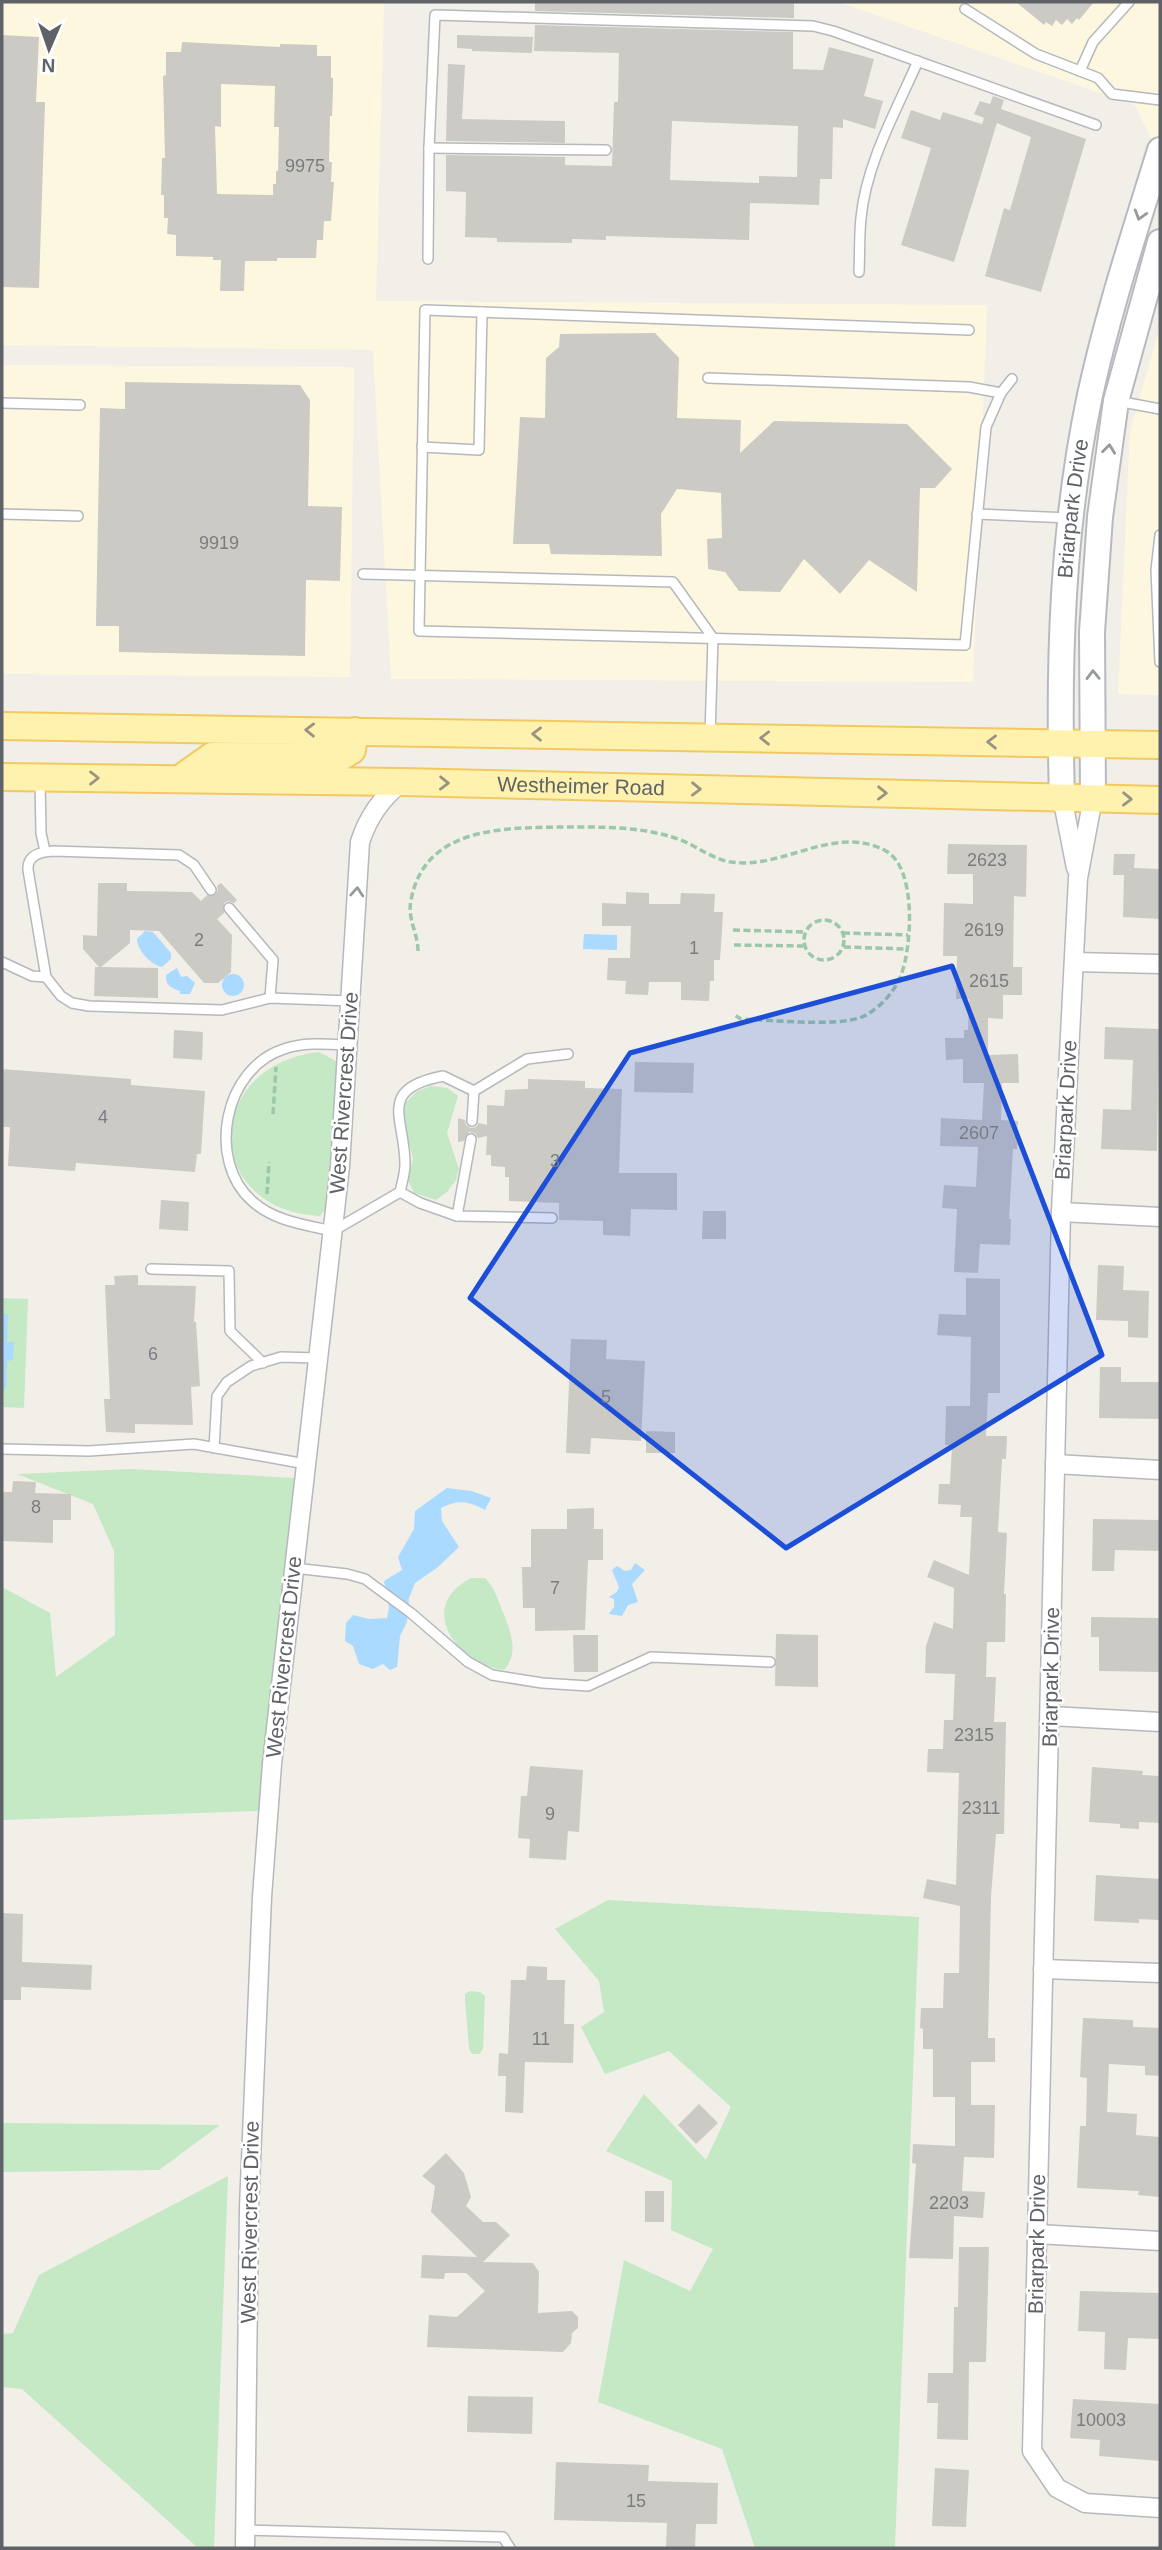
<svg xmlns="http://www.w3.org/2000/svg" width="1162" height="2550" font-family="Helvetica,sans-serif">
<rect width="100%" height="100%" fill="#f1efe8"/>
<g fill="#fef7e0">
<path d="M2 2H384L376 301 987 305 973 682 391 679 373 350 2 345Z"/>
<path d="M838 2H1160V157L1135 105Z"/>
<path d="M1160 327V695L1118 694 1130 431Z"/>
<path d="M2 365 354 367 350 677 2 674Z"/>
</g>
<g fill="#c5e8c5">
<path d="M319 1052 338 1062 326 1208 320 1216C201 1210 202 1065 319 1052Z"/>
<path d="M431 1086 447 1088 458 1096 447 1133 459 1169 456 1180 447 1192 436 1200 414 1193 408 1180 413 1158 403 1120V1106L416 1092Z"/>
<path d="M2 1298 28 1299 24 1408 2 1407Z"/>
<path d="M131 1469 295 1478 259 1811 2 1820V1587L50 1613 56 1677 115 1635 114 1551 93 1504 17 1474Z"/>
<path d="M471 1578H485C495 1588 497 1598 503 1612 510 1631 520 1652 504 1670 457 1664 415 1607 471 1578Z"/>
<path d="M608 1900 919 1917 895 2548H755L722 2449 598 2402 624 2260 690 2291 713 2249 671 2230 672 2181 606 2151 644 2094 706 2160 731 2107 669 2051 605 2074 581 2027 604 2012 599 1981 555 1929Z"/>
<path d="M470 1991 480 1992 485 1996 483 2049 479 2054H472L469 2048 465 2000V1994Z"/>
<path d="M2 2123 220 2125 159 2170 2 2172Z"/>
<path d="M228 2176 214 2548H198L22 2389 2 2387V2334L13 2333 39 2275Z"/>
</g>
<g fill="#aadaff">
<path d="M145 931 153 932 171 953V959L162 967C151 965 137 950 137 939Z"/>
<path d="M584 934 617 935V950L583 949Z"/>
<path d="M177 968 181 977 187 976 195 983 190 994H180V991C172 988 165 986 166 975Z"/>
<circle cx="233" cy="985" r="11"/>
<path d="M2 1314H8L7 1342H14L13 1360 7 1361 6 1389H2Z"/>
<path d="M447 1488 471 1491 491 1498 485 1510C469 1501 458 1499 441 1508L442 1521 459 1547 438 1567 415 1583 409 1598 407 1622 400 1636 397 1667 390 1670 383 1664 373 1669 359 1664 353 1646 345 1641 346 1623 353 1615 369 1619 387 1618 389 1608 384 1581 402 1570 398 1557 414 1529 415 1511Z"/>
<path d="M635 1563 645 1570 632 1584 638 1602 628 1605 622 1616 609 1614 614 1607V1599L609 1597 617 1592 619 1587 612 1570 617 1566 625 1571 631 1570Z"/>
</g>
<g fill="#cccac5" fill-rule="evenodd">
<path d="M535 2H794V18L535 11Z"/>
<path d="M1016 2H1094L1079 20 1077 18 1072 24 1067 19 1062 25 1056 20 1052 26 1046 22 1044 25Z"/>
<path d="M535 25 793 32V69L823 70 829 47 874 59 864 96 883 101 875 129 843 119V128L833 127 832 179H820L819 205 750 203 749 240 606 236V240L572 239V243L497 242V238L465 237 466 192 446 191V155L565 157V165L612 166 614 102H618L619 53 534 51ZM672 121 798 126 797 177 759 176V183L670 180Z"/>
<path d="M2 35 39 37 36 102H45L39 288 2 287Z"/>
<path d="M457 35 533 37 532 53 472 51V49L457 48Z"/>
<path d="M182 42 280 47V44L317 45V56H331V78H333V90L332 116H330L329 162H332L331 182H334L331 221H324L323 240H317L316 258H277V261H245L244 291H220L221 260H213V257L176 256V235L167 234 168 218H164V195H161L162 158H165L163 76 166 75V52H181ZM221 84 275 86 274 127H279L278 171H276V184H273V195L217 194 215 126 221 127Z"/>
<path d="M448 64 465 65 462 119 565 121V143L446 141Z"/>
<path d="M993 96 1004 100 1001 109 1086 139 1041 292 985 276 1004 208 1010 210 1031 137 997 123 954 262 901 245 931 148 901 138 911 110 940 120 943 112 982 124 984 118 974 114 980 101 990 104Z"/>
<path d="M655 333 679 358 677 418 741 420 740 453 774 421 907 424 952 469 935 488H920L917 592 869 560 840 594 804 559 780 592 739 591 725 572 708 569 707 539 722 538 721 493 677 489 661 514 662 556 551 554 549 544H513L520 417 545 418 546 358 559 347 560 334Z"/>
<path d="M125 382 300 385 310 400 308 506 342 507 340 581 306 580 305 656 119 652V626H96L100 408 125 409Z"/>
<path d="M948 844 1027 845 1026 897 1014 896 1013 967H1022V995H1003V1019L988 1018V1055L1018 1054 1019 1083H1002L1001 1120 1018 1121 1017 1149H1013L1009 1219H1011L1010 1245 980 1244 978 1273 954 1272 957 1209 942 1208 944 1185 976 1187 978 1147 940 1146 941 1118 982 1120 984 1083H963V1059L946 1060 945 1038H964V1030H968L969 999H956L957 956H943L944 903 973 904V874H947Z"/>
<path d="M1114 854H1135L1134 868 1160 869V919L1123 917 1124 875H1113Z"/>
<path d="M98 883H127V891L192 892 201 901 207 895H215L218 890 217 886 221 883 237 900 234 903 228 901 224 903V913L217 919 232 935 231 972 218 983H204L159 931 130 930V943L101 967 158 968V998L94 996 95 967H99L83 949V935L97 936Z"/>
<path d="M626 892 649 893V904H680L681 893 715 894 714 912H723L722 931 720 960H714V981H710L709 1001 681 1000V982H649L648 995 625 994 626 981 607 980 608 958H630L631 926H602V903L626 904Z"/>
<path d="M1105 1027 1159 1029 1157 1151 1101 1149 1103 1109 1131 1110 1133 1060 1104 1059Z"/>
<path d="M174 1030 203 1032 202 1060 173 1058Z"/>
<path d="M635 1062 694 1063 693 1093 634 1092Z"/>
<path d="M2 1069 131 1079V1085L205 1091 201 1154H197L195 1172 76 1163 75 1171 8 1166 10 1127H2Z"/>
<path d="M528 1079 585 1081V1088L622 1089 619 1173H677V1210L631 1209 630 1236 603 1235V1221L559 1220V1203L509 1201V1177H505V1167L491 1166V1155H486L487 1136 478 1138 475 1133 469 1132 464 1141 458 1142V1118L465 1120 466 1125 471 1128 476 1127 479 1123 487 1125V1105L504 1106 505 1090 528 1089Z"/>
<path d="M161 1200 189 1202 188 1231 159 1229Z"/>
<path d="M703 1211H726V1239H702Z"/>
<path d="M1098 1265 1124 1266 1123 1290 1149 1291 1148 1338 1128 1337V1321L1096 1320Z"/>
<path d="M138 1275V1285L196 1286 194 1322H196L200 1386 191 1387 193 1425 135 1424V1433L106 1432 104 1399H110L105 1285H115L114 1276Z"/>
<path d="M966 1278 1000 1279V1393H988L986 1436H1007L1006 1459H1002L998 1532 1007 1533 1004 1594H1006L1005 1642H987L986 1677H996L994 1722H1006L1004 1834H996L991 1896 988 2038H995V2062H971V2105H995L994 2158 964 2157 962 2191 985 2192 983 2218 954 2216 953 2259 909 2258 916 2164 912 2163 913 2144 955 2146V2097H933V2049H923V2029L920 2028 921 2008H943L944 1973H959L960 1906 923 1898 927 1879 956 1885 959 1773 927 1772 928 1749H943L944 1720H953L955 1674 925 1673 926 1646 934 1622 953 1629 954 1588 927 1577 934 1560 969 1575 972 1517H960L961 1505 938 1504 939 1484H950L952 1445H945L946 1406H970L971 1337 937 1335 939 1314 966 1315Z"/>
<path d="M571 1339 607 1340 606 1359 645 1361 641 1441 591 1438 590 1454 566 1453Z"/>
<path d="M1100 1367H1121V1382H1160V1419L1099 1418Z"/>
<path d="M646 1431 675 1432V1453H646Z"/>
<path d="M13 1481 36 1482 35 1493 71 1494V1520H53V1543L2 1541V1492H12Z"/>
<path d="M594 1508V1529H603V1560H588L585 1630 535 1631V1608H523L522 1567H531V1529H567V1509Z"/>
<path d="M1093 1519 1160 1520V1551L1115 1550 1114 1571H1092Z"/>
<path d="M1091 1617 1160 1618V1672L1099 1671V1637H1091Z"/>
<path d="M776 1634 818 1635V1687L775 1686Z"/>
<path d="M573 1635H598V1672H574Z"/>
<path d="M530 1766 583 1770 579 1832 568 1831 566 1860 529 1858 530 1839 518 1838 521 1796H527Z"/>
<path d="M1092 1767 1143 1771 1142 1775 1160 1776V1823L1139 1822V1829L1120 1828V1824L1089 1822Z"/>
<path d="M1096 1875 1160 1879V1920L1139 1919V1923L1094 1921Z"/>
<path d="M2 1913 23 1914 22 1962 92 1965 91 1990 21 1987V2000H2Z"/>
<path d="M527 1966 547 1967V1980H565L564 2024H574L573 2063 525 2062 523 2113 505 2112 506 2076H498L499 2053 508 2054 511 1980H526Z"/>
<path d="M1083 2018 1133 2020V2027L1160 2028V2076L1145 2075V2066L1109 2064 1107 2112 1137 2114 1136 2135 1160 2137V2197L1138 2195 1139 2191 1077 2188 1080 2126H1086L1087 2078 1080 2077Z"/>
<path d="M699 2104 718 2123 696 2144 678 2125Z"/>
<path d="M446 2153 464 2173 471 2197 466 2206 483 2222H496L510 2235 483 2262 533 2263 539 2272 538 2313 572 2311 578 2317V2328L572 2333 571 2343 563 2352 427 2347 429 2315 457 2317 485 2291 466 2273H445L444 2279 421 2278 422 2255 477 2257 431 2212 435 2186 422 2176Z"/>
<rect x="645" y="2191" width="19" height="31"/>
<path d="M959 2247H989L986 2362H969L968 2440 937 2439 938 2403H927L928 2373H953L954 2307H958Z"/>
<path d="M1080 2291 1160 2293V2339L1128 2338 1126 2370 1104 2369 1105 2332 1078 2331Z"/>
<path d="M468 2396 533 2397 532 2434 467 2432Z"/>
<path d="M1073 2399 1160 2404V2461L1099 2456 1100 2440 1070 2438Z"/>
<path d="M556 2462 649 2465 648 2481 718 2483 717 2524H696L695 2548H666L667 2523 554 2520Z"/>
<path d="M935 2468 969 2470 966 2527 932 2526Z"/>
</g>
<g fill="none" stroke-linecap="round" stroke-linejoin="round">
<defs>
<g id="lane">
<path d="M1129 2 1093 42 1080 71 1098 78 1112 94 1160 100"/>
<path d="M965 9 1036 54 1080 71"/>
<path d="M429 148 606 150"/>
<path d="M428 259 429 148 435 15 813 26 833 31 1096 125"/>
<path d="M859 272C860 254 859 236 861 218 866 164 896 111 918 61"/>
<path d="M969 330 425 310 419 631 965 645 986 427 1001 393 1012 379"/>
<path d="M708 378 969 387 1001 393"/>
<path d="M1117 401 1160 409"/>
<path d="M2 403 80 405"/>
<path d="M422 447 479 450 482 312"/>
<path d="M2 514 78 516"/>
<path d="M977 514 1070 518"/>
<path d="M1160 535 1156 570 1160 662"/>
<path d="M363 574 673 582 713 638 710 736"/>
<path d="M40 780 41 833 45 851"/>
<path d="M211 890 194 865 179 855 53 851C40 852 27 855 28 870L46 977 61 996 72 1003 89 1006 222 1010 270 998 351 1001"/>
<path d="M229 908 273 960 270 998"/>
<path d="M2 962 32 976 46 977"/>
<path d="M348 1045C327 1044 304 1042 284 1049 224 1068 206 1160 252 1201 274 1221 305 1225 333 1231L400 1192 420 1203 457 1216 552 1218"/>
<path d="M474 1091 527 1059 568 1054"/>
<path d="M472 1121 474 1091"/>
<path d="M400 1192C402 1183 405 1173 405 1164 405 1118 376 1089 443 1076L474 1091"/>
<path d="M457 1216 471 1139"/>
<path d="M151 1269 229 1271 230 1331 263 1363"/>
<path d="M214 1448 217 1396 227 1382 251 1366 281 1357 318 1358"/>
<path d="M2 1449 89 1451 194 1444 306 1464"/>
<path d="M294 1568 347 1574 365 1579 411 1613 468 1662 492 1675 542 1683 588 1686 651 1657 770 1662"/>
<path d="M246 2530 503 2537 510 2548"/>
</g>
<g id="street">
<path d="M1062 797 1076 868"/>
<path d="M1093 798 1078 878 1061 1212 1032 2451 1057 2488 1085 2503 1160 2508"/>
<path d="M1074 962 1160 964"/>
<path d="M1061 1212 1160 1217"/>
<path d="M1055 1464 1160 1470"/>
<path d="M1051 1716 1160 1722"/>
<path d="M1043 1969 1160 1973"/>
<path d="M1037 2234 1160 2241"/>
<path d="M245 2548 249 2208 262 1897 272 1764 340 1166 360 842C368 817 381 798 402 782"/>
</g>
<g id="secondary">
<path id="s1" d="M1062 797C1058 663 1062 527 1090 395 1108 312 1135 231 1160 150"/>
<path d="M1093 798 1092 632 1100 517 1116 401 1160 242"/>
</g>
<g id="primary">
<path d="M2 726 1160 745"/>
<path id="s2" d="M2 777 402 782 1160 800"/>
<path d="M181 778 212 756 341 757 352 750 355 731"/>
</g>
</defs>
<use href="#lane" stroke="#b5b8bc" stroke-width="12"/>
<use href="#street" stroke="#b5b8bc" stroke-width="21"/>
<use href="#secondary" stroke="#b6babf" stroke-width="28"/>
<use href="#primary" stroke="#f2c960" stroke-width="30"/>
<g stroke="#9cc7a9" stroke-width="3.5" stroke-dasharray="7 3.5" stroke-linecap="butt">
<circle cx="824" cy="940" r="20"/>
<path d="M733 930 805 932"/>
<path d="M843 933 908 935"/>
<path d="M734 945 803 946"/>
<path d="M844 947 906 949"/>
<path d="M418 951C418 933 407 919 411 900 425 826 504 828 563 827 601 827 641 826 678 839 696 845 711 859 731 862 783 870 835 823 886 851 917 868 912 947 901 975 894 993 879 1009 862 1017 837 1027 770 1020 741 1019L733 1014"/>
<path d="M273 1114 276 1067"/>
<path d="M267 1194 269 1162"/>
</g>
<use href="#lane" stroke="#fff" stroke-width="9"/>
<use href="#street" stroke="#fff" stroke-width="18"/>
<use href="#secondary" stroke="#fff" stroke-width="24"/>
<use href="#primary" stroke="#fff2af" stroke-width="26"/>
</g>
<defs><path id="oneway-chevron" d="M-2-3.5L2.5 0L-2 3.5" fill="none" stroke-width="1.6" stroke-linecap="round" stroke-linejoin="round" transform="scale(1.75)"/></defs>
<g stroke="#979a9d">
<use href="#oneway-chevron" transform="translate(1140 215) rotate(107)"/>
<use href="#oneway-chevron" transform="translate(1109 449) rotate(-83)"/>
<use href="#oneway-chevron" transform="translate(1093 675) rotate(-91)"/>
<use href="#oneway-chevron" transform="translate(357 892) rotate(-86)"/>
</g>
<g stroke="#979581">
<use href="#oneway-chevron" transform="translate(310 730) rotate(-179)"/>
<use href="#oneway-chevron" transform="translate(537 734) rotate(-179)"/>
<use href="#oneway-chevron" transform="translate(765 738) rotate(-179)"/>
<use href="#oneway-chevron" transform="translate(992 742) rotate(-179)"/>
<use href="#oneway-chevron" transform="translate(94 778)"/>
<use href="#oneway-chevron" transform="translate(444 783) rotate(1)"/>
<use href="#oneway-chevron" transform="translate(696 789) rotate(1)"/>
<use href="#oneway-chevron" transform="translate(882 793) rotate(1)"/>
<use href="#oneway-chevron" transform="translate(1127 799) rotate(1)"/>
</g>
<path fill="#1d4ed8" fill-opacity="0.2" stroke="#1d4ed8" stroke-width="5" stroke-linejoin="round" d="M952 966 1102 1355 786 1548 470 1298 630 1053Z"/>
<g text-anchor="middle" stroke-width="5" stroke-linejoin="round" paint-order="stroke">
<g font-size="18" fill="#7a7d7f">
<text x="305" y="172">9975</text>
<text x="219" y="549">9919</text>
<text x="987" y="866">2623</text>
<text x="984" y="936">2619</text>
<text x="199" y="946">2</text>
<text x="694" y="954">1</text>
<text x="989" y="987">2615</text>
<text x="103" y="1123">4</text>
<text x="979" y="1139">2607</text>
<text x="555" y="1167">3</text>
<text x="153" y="1360">6</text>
<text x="606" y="1403">5</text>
<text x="36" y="1513">8</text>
<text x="555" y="1594">7</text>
<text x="974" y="1741">2315</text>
<text x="981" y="1814">2311</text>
<text x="550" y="1820">9</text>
<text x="541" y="2045">11</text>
<text x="949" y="2209">2203</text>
<text x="1101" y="2426">10003</text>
<text x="636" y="2507">15</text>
</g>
<g font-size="21" fill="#5f6368" stroke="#fff">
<text dy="7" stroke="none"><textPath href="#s1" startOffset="289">Briarpark Drive</textPath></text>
<text dy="7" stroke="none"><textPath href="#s2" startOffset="579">Westheimer Road</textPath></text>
<text transform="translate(344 1093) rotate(-86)" y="7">West Rivercrest Drive</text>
<text transform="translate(1066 1110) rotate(-87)" y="7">Briarpark Drive</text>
<text transform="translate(284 1657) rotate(-84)" y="7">West Rivercrest Drive</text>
<text transform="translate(1051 1677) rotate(-89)" y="7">Briarpark Drive</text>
<text transform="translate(250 2222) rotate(-89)" y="7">West Rivercrest Drive</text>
<text transform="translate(1037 2244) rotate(-89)" y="7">Briarpark Drive</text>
</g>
</g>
<rect width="1162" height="2550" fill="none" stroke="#5f6368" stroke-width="7"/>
<g transform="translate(49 49) rotate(182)" stroke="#ffffff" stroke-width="5" paint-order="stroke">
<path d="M0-5L12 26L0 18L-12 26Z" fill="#5f6368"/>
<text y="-10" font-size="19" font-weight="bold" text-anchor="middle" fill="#5f6368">N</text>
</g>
</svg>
